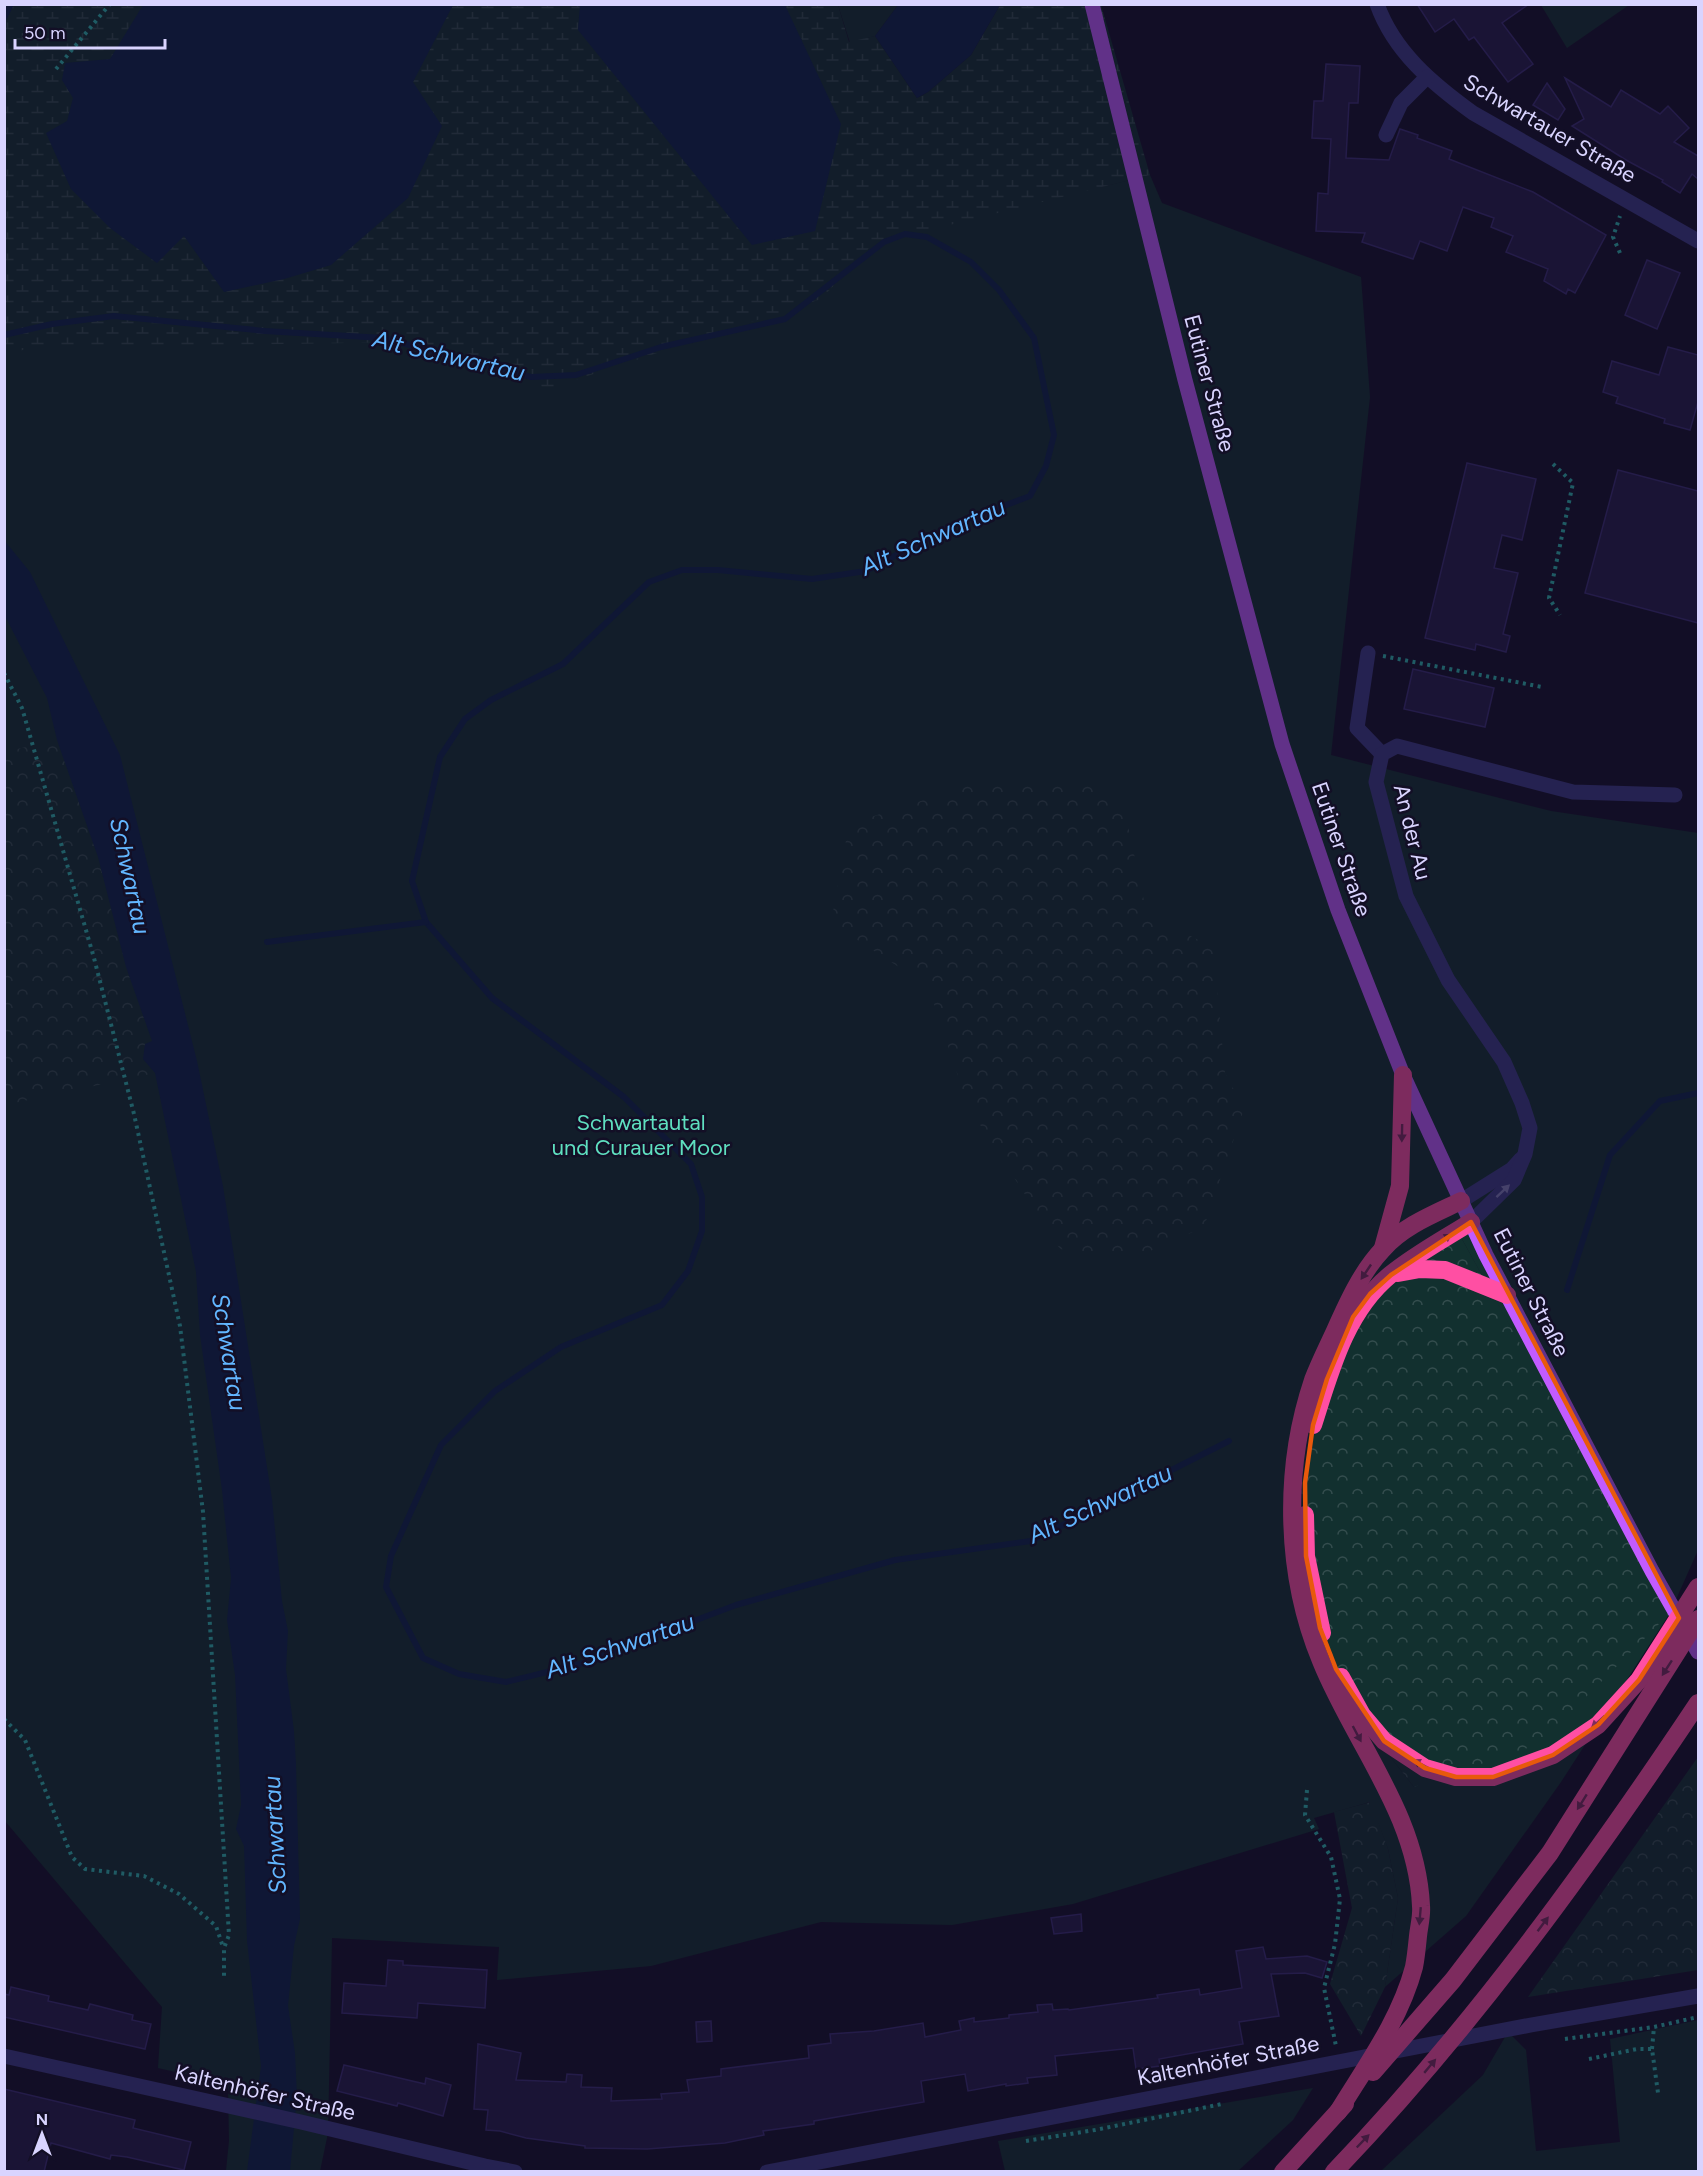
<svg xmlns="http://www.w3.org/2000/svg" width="1703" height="2176" font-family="Figtree,sans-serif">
<defs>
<pattern id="forest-crowns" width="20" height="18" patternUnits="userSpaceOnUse" patternTransform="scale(1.5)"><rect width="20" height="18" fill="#12302f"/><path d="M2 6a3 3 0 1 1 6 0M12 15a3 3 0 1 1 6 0" fill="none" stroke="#344d4e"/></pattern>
<pattern id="wetland-marsh" width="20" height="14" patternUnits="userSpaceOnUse" patternTransform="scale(1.5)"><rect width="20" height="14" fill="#12302f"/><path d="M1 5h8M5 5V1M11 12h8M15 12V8" fill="none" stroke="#344d4e"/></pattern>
</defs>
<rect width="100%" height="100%" fill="#130f26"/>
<g fill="#12302f" fill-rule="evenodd">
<path d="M5 5H831L881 142 1101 187 1150 175 1162 203 1361 277 1370 397 1331 755 1551 811 1698 833V1550L1670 1613 1561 1782 1466 1916 1385 1987 1398 1898 1388 1849 1370 1802 1314 1818 1319 1829 1073 1904 952 1925 821 1922 651 1966 497 1980 499 1947 332 1938 328 2133 320 2171H226L229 2141 228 2084 158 2068 162 2007 5 1821ZM1458 1232 1519 1343 1414 1787 1352 1708Z"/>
<path d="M838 5H898L875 36 850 43Z"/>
<path d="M1541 5H1629L1567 48Z"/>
<path d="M1698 2020V2171L1380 2172 1483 2075 1508 2032 1526 2050 1536 2151 1620 2142 1610 2039Z"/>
<path d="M1313 2088 1293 2120 1238 2171H1005L998 2141Z"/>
</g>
<g fill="url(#forest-crowns)">
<path d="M57 740 98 857 126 967 152 1041 143 1059 155 1073 5 1105 4 752Z"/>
<path d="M1083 780 1126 816 1147 915 1213 947 1225 1073 1244 1109 1204 1227 1132 1259 1060 1249 968 1106 928 986 831 923 849 824 977 783Z"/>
<path d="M1458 1232 1670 1613 1539 1744 1414 1787 1352 1708 1315 1642 1291 1485 1327 1330Z"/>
<path d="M1698 1757V1970L1528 1997Z"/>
<path d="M1371 1802 1388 1849 1398 1898 1385 1987 1361 2036 1330 1984 1352 1908 1334 1812Z"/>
</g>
<path fill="url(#wetland-marsh)" d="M5 5H143L110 59 62 80 73 98 67 121 46 133 184 236 442 126 413 82 453 5H580L578 30 752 245 819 74 785 5H838L849 42 875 36 917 98 928 92 971 55 1000 5H1101L1150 175 873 244 821 299 548 389 410 342 27 348 5 358Z"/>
<g fill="#0c2248">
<path d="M143 5H453L413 82 442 126 408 198 331 265 284 279 224 292 184 236 157 263 110 228 71 189 46 133 67 121 73 98 62 80 65 63 110 59Z"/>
<path d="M580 5H785L841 124 815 231 752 245 578 30Z"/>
<path d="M898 5V4L1000 5 971 55 928 92 917 98 875 36Z"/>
<path d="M4 540 30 572 120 755 197 1061 223 1186 272 1499 282 1601 288 1631 286 1669 294 1731 296 1764 300 1919 294 1946 288 2006 295 2053 297 2096 290 2171H247L261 2066 247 1941 244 1846 236 1829 241 1805 235 1675 227 1620 231 1578 222 1490 200 1335 196 1272 155 1073 143 1059 145 1044 152 1041 126 967 98 857 57 740 47 698 5 616Z"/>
</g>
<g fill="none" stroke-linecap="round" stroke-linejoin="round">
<g stroke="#0c2248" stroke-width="6">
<path d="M4 18 11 4"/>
<path d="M4 335 52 324 114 316 265 331 383 338 531 377 576 375 661 347 785 319 884 242 905 234 927 237 971 262 999 290 1034 338 1054 435 1046 466 1030 496 951 526 866 571 812 579 718 570H682L649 582 563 664 491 700 465 719 440 757 412 881 426 922 492 998 624 1097 691 1164 702 1197V1231L688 1271 662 1305 561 1347 495 1391 441 1445 391 1556 386 1587 423 1658 459 1674 506 1682 580 1664 736 1605 895 1560 1031 1541 1229 1441"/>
<path d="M267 942 426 922"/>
<path d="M1567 1290 1610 1155 1660 1101 1698 1093"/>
</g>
</g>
<g fill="#241b47" stroke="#3b2d73" stroke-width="1.5">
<path d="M1417 4H1529L1502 23 1533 64 1508 82 1474 37 1469 40 1454 19 1435 32Z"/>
<path d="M1326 64 1360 66 1358 103H1349L1346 158 1389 160 1400 129 1418 135 1417 138 1452 151 1449 159 1533 192 1606 235 1575 293 1568 289 1566 294 1544 281 1548 269 1506 252 1513 236 1491 227 1494 218 1463 207 1447 251 1420 241 1413 259 1362 242 1365 233 1316 231 1318 193 1328 194 1331 139 1312 138 1314 101H1323Z"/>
<path d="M1565 78 1611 107 1621 90 1660 114 1668 106 1689 128 1674 142 1698 156V179L1692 174 1680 193 1662 182 1663 180 1626 160 1572 126 1584 119Z"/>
<path d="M1547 83 1565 109 1558 120 1533 105Z"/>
<path d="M1647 260 1680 273 1657 329 1625 315Z"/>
<path d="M1668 347 1698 355V402L1690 430 1664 423 1665 419 1616 403 1618 397 1603 392 1612 361 1659 375Z"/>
<path d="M1467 463 1536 479 1522 540 1502 535 1494 568 1518 573 1503 634 1510 636 1506 652 1476 644 1475 650 1425 638Z"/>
<path d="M1618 470 1698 491V623L1585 593Z"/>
<path d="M1413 669 1494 688 1485 727 1404 709Z"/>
<path d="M1081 1914 1082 1931 1054 1934 1051 1918Z"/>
<path d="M1263 1947 1266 1959 1307 1956 1327 1962 1322 1978 1305 1973 1271 1974 1279 2016 1239 2022 1243 2044 1159 2059 1160 2066 1136 2069 1133 2048 1055 2056 1057 2075 1027 2078 1028 2083 1006 2086V2084L968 2091 965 2074 921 2081 924 2102 814 2121V2124L763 2131 764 2135 725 2143 647 2149 585 2148V2146L526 2138 500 2131 486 2130 488 2110 474 2109 478 2044 521 2053 516 2080 566 2082 567 2074 582 2075 581 2087 612 2088 611 2101 662 2099 661 2094 689 2092 687 2080 721 2076V2069L809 2058 808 2046 831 2043 830 2034 874 2031 923 2023 925 2037 961 2030 959 2021 974 2018V2022L1009 2018V2015L1038 2012 1037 2005 1052 2004 1053 2010 1068 2009 1069 2010 1158 1998 1157 1995 1199 1989 1200 1995 1242 1988 1236 1951Z"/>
<path d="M388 1960 403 1961V1965L487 1970 485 2008 418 2003 417 2018 342 2013 344 1983 386 1986Z"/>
<path d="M11 1987 49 1996 48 2001 88 2010 90 2004 133 2015 132 2020 151 2024 145 2049 4 2017V1994L9 1995Z"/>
<path d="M711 2021 712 2041 697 2042 696 2022Z"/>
<path d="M344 2065 425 2084 426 2078 451 2085 443 2116 398 2103 397 2106 337 2091Z"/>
<path d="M4 2089 135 2120 133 2128 191 2142 184 2170 127 2157 111 2155 110 2159 51 2143 44 2172H4Z"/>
</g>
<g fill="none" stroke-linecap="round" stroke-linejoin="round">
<g stroke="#2fb8b0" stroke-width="4" stroke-dasharray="3 4.5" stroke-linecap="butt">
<path d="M56 69 110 4"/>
<path d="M1620 253 1613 237 1620 216"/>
<path d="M1553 464 1573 483 1549 598 1560 615"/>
<path d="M1383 656 1542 687"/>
<path d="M4 673 22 708 94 958 134 1114 180 1326 203 1512 229 1935 224 1948V1976"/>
<path d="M4 1719 25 1740 72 1857 85 1869 144 1876 179 1894 216 1926 223 1947"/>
<path d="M1307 1790 1305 1815 1331 1857 1340 1899 1335 1944 1324 1988 1336 2046"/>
<path d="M1565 2039 1654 2027 1698 2017"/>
<path d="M1652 2049 1654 2027"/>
<path d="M1589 2059 1637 2049H1652L1658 2093"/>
<path d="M1026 2141 1095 2130 1222 2104"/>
</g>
<g stroke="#3d3a85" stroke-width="15">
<path d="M1377 4C1394 52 1433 84 1473 113L1698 241"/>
<path d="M1386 135 1401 103 1427 77"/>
<path d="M1368 653 1357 728 1382 754"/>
<path d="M1461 1201 1512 1169 1521 1159"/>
<path d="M1471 1222 1514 1180 1525 1154 1530 1128 1522 1103 1504 1062 1448 980 1406 896 1376 782 1382 754 1397 746 1573 792 1675 795"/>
<path d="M4 2056 301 2122 485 2166 515 2172"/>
<path d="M767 2172 1531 2025 1698 1996"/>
</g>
<path stroke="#c25bff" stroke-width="15" d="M1092 4 1185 380 1282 744 1338 910 1403 1075 1486 1255 1652 1571 1698 1652"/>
<g stroke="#ff4fa3" stroke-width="18">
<path d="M1383 1248 1400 1186 1403 1075"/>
<path d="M1398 1273 1420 1269 1445 1270 1507 1295"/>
<path d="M1313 1425C1330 1372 1345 1312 1390 1275 1414 1255 1444 1239 1471 1222"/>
<path d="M1305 1515 1306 1556 1322 1633"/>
<path d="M1341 1677 1362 1715 1384 1741 1425 1768 1456 1777H1493L1553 1755 1598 1725 1639 1680 1698 1587"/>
<path d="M1373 2072 1453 1980 1550 1853 1698 1619"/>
<path d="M1338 2112C1366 2066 1400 2020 1414 1967 1416 1957 1417 1946 1418 1936 1419 1926 1422 1916 1421 1906 1417 1814 1354 1743 1321 1661 1285 1574 1283 1469 1313 1380 1319 1364 1327 1348 1334 1333 1347 1304 1361 1272 1383 1249 1403 1226 1434 1214 1461 1201"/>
<path d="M1283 2172 1345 2104"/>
<path d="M1334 2172C1472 2028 1588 1868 1698 1703"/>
</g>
</g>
<defs><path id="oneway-solid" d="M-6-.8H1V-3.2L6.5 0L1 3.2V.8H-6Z" transform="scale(1.5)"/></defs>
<g fill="#7d2c5e">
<use href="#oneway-solid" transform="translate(1402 1133) rotate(91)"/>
<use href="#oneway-solid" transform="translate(1444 1239) rotate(-33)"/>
<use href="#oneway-solid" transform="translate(1366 1272) rotate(124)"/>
<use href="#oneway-solid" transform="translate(1667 1668) rotate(123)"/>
<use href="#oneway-solid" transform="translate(1598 1722) rotate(138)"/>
<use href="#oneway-solid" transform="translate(1357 1734) rotate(62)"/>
<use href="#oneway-solid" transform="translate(1421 1764) rotate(-151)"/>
<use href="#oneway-solid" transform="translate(1582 1802) rotate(122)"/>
<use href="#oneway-solid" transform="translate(1420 1916) rotate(95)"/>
<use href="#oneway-solid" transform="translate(1543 1924) rotate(-53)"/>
<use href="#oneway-solid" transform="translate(1430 2066) rotate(-50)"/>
<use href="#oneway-solid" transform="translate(1363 2141) rotate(-46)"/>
</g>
<use fill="#837fbc" href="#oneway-solid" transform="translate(1503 1191) rotate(-43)"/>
<path d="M0 0H1703V2176H0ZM1471 1222 1679 1618 1639 1680 1598 1725 1553 1755 1493 1777H1456L1425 1768 1384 1741 1336 1669 1320 1628 1306 1556 1305 1483 1313 1425 1327 1379 1353 1317 1370 1294 1391 1275Z" fill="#130f26" fill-opacity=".55" fill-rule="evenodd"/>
<path fill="none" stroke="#e8590c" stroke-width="4.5" stroke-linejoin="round" d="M1471 1222 1679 1618 1639 1680 1598 1725 1553 1755 1493 1777H1456L1425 1768 1384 1741 1336 1669 1320 1628 1306 1556 1305 1483 1313 1425 1327 1379 1353 1317 1370 1294 1391 1275Z"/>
<g text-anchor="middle" stroke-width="5" stroke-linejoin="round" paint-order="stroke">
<g font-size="22" fill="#d9d4ff" stroke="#130f26">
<text transform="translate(1550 128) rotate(30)" y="8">Schwartauer Straße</text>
<text transform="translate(1210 383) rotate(75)" y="8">Eutiner Straße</text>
<text transform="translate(1413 832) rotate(76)" y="8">An der Au</text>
<text transform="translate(1342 849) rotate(71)" y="8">Eutiner Straße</text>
<text transform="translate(1532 1292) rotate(63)" y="8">Eutiner Straße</text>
<text transform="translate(1228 2060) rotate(-11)" y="8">Kaltenhöfer Straße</text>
<text transform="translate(265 2092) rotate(13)" y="8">Kaltenhöfer Straße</text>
</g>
<g font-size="22" fill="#5fe0c0" stroke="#130f26">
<text x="641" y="1130">Schwartautal<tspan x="641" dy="25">und Curauer Moor</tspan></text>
</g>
<g font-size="24" font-style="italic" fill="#62b6ff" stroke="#130f26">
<text transform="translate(449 356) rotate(13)" y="8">Alt Schwartau</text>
<text transform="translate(933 537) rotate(-24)" y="8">Alt Schwartau</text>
<text transform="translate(130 876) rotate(78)" y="8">Schwartau</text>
<text transform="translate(229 1352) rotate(81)" y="8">Schwartau</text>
<text transform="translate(1100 1504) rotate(-25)" y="8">Alt Schwartau</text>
<text transform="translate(620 1646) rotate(-19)" y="8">Alt Schwartau</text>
<text transform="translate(275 1835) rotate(-93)" y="8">Schwartau</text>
</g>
</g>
<rect width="1703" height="2176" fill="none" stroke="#d9d4ff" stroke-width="12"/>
<g transform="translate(42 2134)" stroke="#130f26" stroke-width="4.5" paint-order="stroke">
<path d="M0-4.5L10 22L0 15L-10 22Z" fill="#d9d4ff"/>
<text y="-9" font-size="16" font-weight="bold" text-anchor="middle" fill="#d9d4ff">N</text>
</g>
<path d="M15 39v9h150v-9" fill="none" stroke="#d9d4ff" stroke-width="3"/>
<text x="24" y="39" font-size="18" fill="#d9d4ff" stroke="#130f26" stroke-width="4.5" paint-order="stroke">50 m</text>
</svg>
